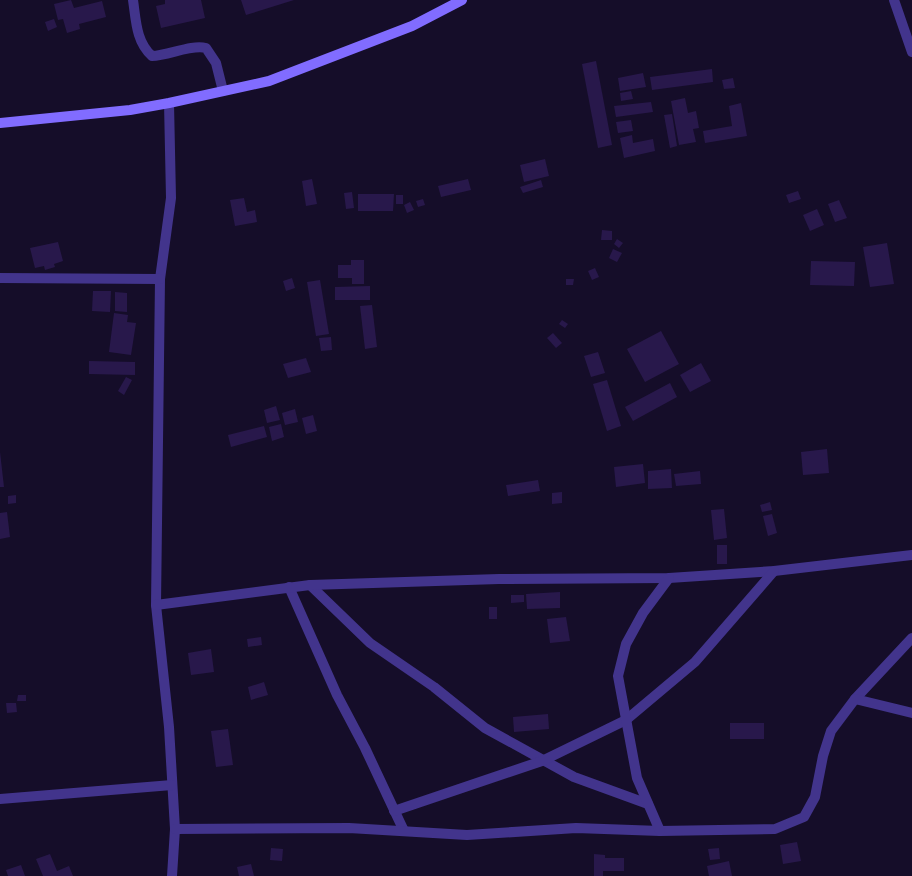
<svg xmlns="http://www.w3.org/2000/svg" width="912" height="876" font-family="Inter,sans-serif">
<rect width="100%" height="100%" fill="#150d29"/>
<g fill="#28184b">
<path d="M71 0 74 8 102 1 106 17 79 24 80 29 67 33 63 19 58 20 54 4Z"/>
<path d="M165 0H201L205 18 161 28 156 6 165 4Z"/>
<path d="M241 0H294L246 15Z"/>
<path d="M54 19 57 27 48 31 45 22Z"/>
<path d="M596 61 612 145 598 148 582 64Z"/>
<path d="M712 69 713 82 652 90 650 77Z"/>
<path d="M643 73 646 87 620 91 618 78Z"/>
<path d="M733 78 735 88 724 89 722 80Z"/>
<path d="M631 91 633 99 621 101 620 93Z"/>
<path d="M685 98 688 113 696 111 699 128 693 129 696 142 679 145 671 101Z"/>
<path d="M651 102 653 112 616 117 614 106Z"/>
<path d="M741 103 747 136 705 143 703 131 732 126 729 106Z"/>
<path d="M672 114 677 146 670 148 664 115Z"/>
<path d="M631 120 633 131 618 133 616 122Z"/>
<path d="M632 135 633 143 653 139 655 151 624 158 620 138Z"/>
<path d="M545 159 549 176 524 182 520 165Z"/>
<path d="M312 179 317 204 306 206 302 181Z"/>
<path d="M468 179 471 190 441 197 438 186Z"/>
<path d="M541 180 543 187 523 193 520 187Z"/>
<path d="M798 191 801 199 789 203 786 195Z"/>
<path d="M352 192 354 208 346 209 344 193Z"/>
<path d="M358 194H394L393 211H358Z"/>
<rect x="396" y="195" width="7" height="9"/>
<path d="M244 198 247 212 255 210 257 222 235 226 230 200Z"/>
<path d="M423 199 425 205 418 207 416 201Z"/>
<path d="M839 200 847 218 835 222 828 204Z"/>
<path d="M410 202 414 210 407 213 404 205Z"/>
<path d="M817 209 824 225 810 231 803 215Z"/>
<path d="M602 230 612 231V240H601Z"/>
<path d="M617 239 623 243 619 248 614 244Z"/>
<path d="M58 242 63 261 54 264 55 267 45 270 44 266 35 268 30 248Z"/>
<path d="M887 243 894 284 870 287 863 247Z"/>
<path d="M613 249 622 253 617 262 609 258Z"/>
<path d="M351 260H364V284H352V278H338V265H351Z"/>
<path d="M811 261 855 262 854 286 810 285Z"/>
<path d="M595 268 599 277 592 280 588 271Z"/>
<path d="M292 278 295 288 286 291 283 281Z"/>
<path d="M566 279H574L573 285H566Z"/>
<path d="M320 280 329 334 316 336 307 282Z"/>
<path d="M370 286V300H335V287Z"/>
<path d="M93 291H111L110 312 92 311Z"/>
<path d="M115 292 127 293V312L115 311Z"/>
<path d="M372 305 377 347 365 349 360 306Z"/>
<path d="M114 313 128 315 127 322 136 323 131 355 109 352Z"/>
<path d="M562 320 568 324 565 328 559 324Z"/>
<path d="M661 331 679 364 645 382 627 349Z"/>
<path d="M553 333 562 343 556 348 547 338Z"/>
<path d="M331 337 332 350 321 351 319 338Z"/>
<path d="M598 352 605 373 591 377 584 356Z"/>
<path d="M306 358 311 372 288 378 283 364Z"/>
<path d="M89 361 135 362V375L89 374Z"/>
<path d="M701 363 711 381 690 392 680 375Z"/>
<path d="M126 377 132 380 124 395 118 391Z"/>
<path d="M607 380 621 426 607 431 593 384Z"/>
<path d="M670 383 677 397 633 421 625 407Z"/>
<path d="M276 406 280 420 267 423 264 410Z"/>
<path d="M295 409 298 422 285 425 282 413Z"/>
<path d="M313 415 317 431 306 434 302 418Z"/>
<path d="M281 424 284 437 272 441 269 427Z"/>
<path d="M264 426 267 437 231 447 228 435Z"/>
<path d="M827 449 829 473 803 475 801 452Z"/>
<path d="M0 452 4 487H0Z"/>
<path d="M643 464 645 483 616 487 614 467Z"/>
<path d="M671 469 672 488 648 489V471Z"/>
<path d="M700 471 701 484 676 486 674 474Z"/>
<path d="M538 480 540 491 508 496 506 485Z"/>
<path d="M562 492V503L552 504V493Z"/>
<path d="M16 495V503L8 504V496Z"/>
<path d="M770 502 772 510 762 512 760 505Z"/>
<path d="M724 509 727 538 714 540 711 510Z"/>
<path d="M7 512 10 537 0 539V513Z"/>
<path d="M772 514 777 533 768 536 763 516Z"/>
<rect x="717" y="545" width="10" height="19"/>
<path d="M560 592V608L527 609 526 594Z"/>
<path d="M511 595H524V602L511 603Z"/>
<rect x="489" y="607" width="8" height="12"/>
<path d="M566 617 570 641 550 643 547 619Z"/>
<path d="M261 637 262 645 248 647 247 639Z"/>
<path d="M211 649 214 672 191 675 188 653Z"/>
<path d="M264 682 268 695 251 700 248 687Z"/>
<path d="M18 695H26V701H17Z"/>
<path d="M6 703H16L17 712 7 713Z"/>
<path d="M548 714 549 729 514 732 513 717Z"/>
<rect x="730" y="723" width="34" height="16"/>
<path d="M228 729 233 765 216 767 211 731Z"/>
<path d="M797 842 801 861 783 864 780 845Z"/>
<path d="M271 848 283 849 282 861 270 860Z"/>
<path d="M719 848 720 859 710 860 708 849Z"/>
<path d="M50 854 57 871 69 866 73 876H43L36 859Z"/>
<path d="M594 854 605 855V858H624V871H603V876H594Z"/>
<path d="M729 861 732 876H709L707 866Z"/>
<path d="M251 864 254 876H239L237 867Z"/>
<path d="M21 865 25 876H8L6 870Z"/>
</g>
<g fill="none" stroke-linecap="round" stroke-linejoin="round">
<g stroke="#42348c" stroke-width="10">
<path d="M133 0C136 20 136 42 152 56 168 56 191 44 206 48L216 63 223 91"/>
<path d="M894 0 912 52"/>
<path d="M169 103 171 198 160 279 156 605 169 727 175 829 172 876"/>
<path d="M0 278 160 279"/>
<path d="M310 585 370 643 434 687 485 728 574 777 648 804"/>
<path d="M289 587 337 695 365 748 404 831"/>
<path d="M156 605 310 585 499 579 669 578 774 571 912 555"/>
<path d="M855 699 912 638"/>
<path d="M0 799 172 785"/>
<path d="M394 811 542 761 626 720 695 662 774 571"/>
<path d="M175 829 349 828 467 835 576 828 660 831 775 829 804 817 815 797 823 756 831 731 855 699 912 713"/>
<path d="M660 831 637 778 618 676 626 644 643 613 669 578"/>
</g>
<path stroke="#816cff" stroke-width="10" d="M0 123 130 110 169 103 269 81 412 26 462 0"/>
</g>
</svg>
